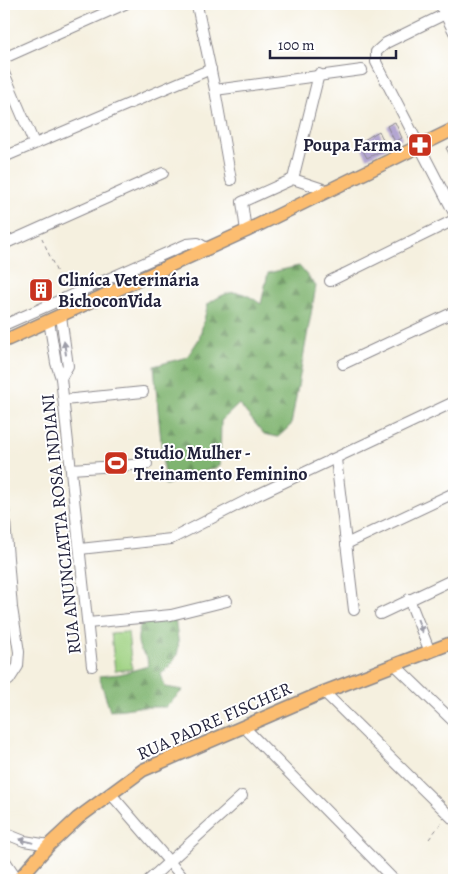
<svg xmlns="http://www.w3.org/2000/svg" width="458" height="884" font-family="Alegreya,serif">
<defs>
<pattern id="forest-firs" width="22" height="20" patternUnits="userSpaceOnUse" patternTransform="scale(1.25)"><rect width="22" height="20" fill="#7fb470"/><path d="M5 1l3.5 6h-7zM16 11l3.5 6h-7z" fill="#68925d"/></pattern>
</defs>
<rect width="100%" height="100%" fill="#fff"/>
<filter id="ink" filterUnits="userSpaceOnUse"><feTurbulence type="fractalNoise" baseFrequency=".02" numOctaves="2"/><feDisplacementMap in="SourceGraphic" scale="10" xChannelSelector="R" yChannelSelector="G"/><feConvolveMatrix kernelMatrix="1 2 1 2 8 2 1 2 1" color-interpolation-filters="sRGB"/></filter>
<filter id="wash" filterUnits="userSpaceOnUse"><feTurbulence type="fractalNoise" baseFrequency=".0096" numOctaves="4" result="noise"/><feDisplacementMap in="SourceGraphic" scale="20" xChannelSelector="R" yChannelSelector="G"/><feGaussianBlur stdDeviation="1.12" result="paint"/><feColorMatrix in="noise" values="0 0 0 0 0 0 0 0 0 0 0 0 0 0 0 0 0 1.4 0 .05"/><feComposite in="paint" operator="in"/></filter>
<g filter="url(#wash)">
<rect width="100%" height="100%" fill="#f5f0df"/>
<g fill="url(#forest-firs)" stroke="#506b56">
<path d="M299 266 316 286 291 425 278 437 264 434 239 404 221 421 220 466 165 485 154 366 187 357 199 339 208 304C231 288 240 289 261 304L268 273Z"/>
<path d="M175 617C178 646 185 654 161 674L165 687 183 690 166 707H138L110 711 99 676 120 674 148 666 147 657C135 647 137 637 141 623Z"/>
</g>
<path fill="#9fd282" stroke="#607a5e" d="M128 632 132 669 115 671 111 633Z"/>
<g id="blocks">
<g fill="#b4a6d2">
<path d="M395 122 402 138 395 142 387 126Z"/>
<path d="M379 131 387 148 367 158 359 143Z"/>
<path d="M454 144V163L446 148Z"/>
<path d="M42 282 48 294 40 298 34 286Z"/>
</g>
</g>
</g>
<g filter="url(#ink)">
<use href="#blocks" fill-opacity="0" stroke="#8c898d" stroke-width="1"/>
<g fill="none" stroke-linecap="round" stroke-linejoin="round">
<defs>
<g id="minor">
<path d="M198 4V10L215 90 231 180"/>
<path d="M440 4 454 32"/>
<path d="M445 14 386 43 376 52V62L454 213"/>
<path d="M4 58 125 4"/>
<path d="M4 73 34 143"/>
<path d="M215 90 362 70"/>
<path d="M4 157 211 69"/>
<path d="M293 179 319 74"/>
<path d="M246 231 242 202 293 179 329 191"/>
<path d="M4 244 163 173"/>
<path d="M330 281 454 220"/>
<path d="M61 316 68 366 61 378"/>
<path d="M49 321 56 363 61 378 92 666"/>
<path d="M4 325 187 244 198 243 208 249"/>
<path d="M343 364 454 312"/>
<path d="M64 400 143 392"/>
<path d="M336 459 354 610"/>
<path d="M71 469 147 464"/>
<path d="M4 509 12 608 19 652 18 666 9 680 4 681"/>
<path d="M346 544 454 493"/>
<path d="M80 549 171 539 257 495 454 402"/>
<path d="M409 599 430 652"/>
<path d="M380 614 454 579"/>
<path d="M88 623 171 615 227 601"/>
<path d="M395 665 454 722"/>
<path d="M324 692 454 820"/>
<path d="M244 727 394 880"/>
<path d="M110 793 185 880"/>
<path d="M4 833 24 841 49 845"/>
<path d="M4 859 18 880"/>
<path d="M149 880 242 796"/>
</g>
<g id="major">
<path d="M4 341 246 231 454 129"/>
<path d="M18 880 49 845 78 818 143 770 324 692 454 642"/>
</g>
</defs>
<use href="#minor" stroke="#8c898d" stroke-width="12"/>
<use href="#major" stroke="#8c898d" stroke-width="15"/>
<g stroke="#8c898d" stroke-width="1" stroke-dasharray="4 4" stroke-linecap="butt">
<path d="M42 238 64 289"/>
<path d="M429 839 442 822"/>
</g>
<use href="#minor" stroke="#fff" stroke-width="10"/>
<use href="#major" stroke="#fcbd6f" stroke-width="12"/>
</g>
<defs><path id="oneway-solid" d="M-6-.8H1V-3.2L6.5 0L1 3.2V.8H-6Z" transform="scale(1.25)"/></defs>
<g fill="#9c9ca7">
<use href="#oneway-solid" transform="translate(65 348) rotate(-98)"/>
<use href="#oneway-solid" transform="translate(420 626) rotate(69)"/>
<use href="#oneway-solid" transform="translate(26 841) rotate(-166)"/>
</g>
</g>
<defs>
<symbol id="pharmacy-square" viewBox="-11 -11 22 22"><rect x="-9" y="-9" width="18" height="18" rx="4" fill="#c8321e" stroke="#fff"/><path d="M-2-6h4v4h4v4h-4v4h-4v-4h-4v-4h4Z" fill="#fff"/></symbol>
<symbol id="building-square" viewBox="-11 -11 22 22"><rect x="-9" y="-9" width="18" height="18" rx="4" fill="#c8321e" stroke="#fff"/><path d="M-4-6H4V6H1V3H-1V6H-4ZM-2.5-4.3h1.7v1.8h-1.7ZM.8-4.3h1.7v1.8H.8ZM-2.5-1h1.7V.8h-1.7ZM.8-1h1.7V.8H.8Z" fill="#fff"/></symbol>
<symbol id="stadium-square" viewBox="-11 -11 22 22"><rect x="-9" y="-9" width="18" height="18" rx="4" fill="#c8321e" stroke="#fff"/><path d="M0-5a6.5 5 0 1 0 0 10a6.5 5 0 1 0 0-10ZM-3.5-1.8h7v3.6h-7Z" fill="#fff"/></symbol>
</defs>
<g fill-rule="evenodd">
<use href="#pharmacy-square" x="406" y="131" width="28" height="28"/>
<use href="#building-square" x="27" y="276" width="28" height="28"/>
<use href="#stadium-square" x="102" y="449" width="28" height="28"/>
</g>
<g text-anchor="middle" stroke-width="4" stroke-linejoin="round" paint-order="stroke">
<g font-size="18" font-weight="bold" fill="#22223b" stroke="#fff" text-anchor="start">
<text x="402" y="151" text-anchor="end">Poupa Farma</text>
<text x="58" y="286">Cliníca Veterinária<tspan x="58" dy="21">BichoconVida</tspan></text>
<text x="134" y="459">Studio Mulher -<tspan x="134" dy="21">Treinamento Feminino</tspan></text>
</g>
<g font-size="18" fill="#22223b" stroke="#fff">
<text transform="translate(61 524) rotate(-96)" y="6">RUA ANUNCIATTA ROSA INDIANI</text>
<text transform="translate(214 721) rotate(-24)" y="6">RUA PADRE FISCHER</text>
</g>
</g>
<rect width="458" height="884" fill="none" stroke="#fff" stroke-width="20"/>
<path d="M270 50v8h126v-8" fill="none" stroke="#22223b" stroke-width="2.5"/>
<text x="278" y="50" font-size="15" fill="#22223b" stroke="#ffffff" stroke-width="4" paint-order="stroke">100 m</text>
</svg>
